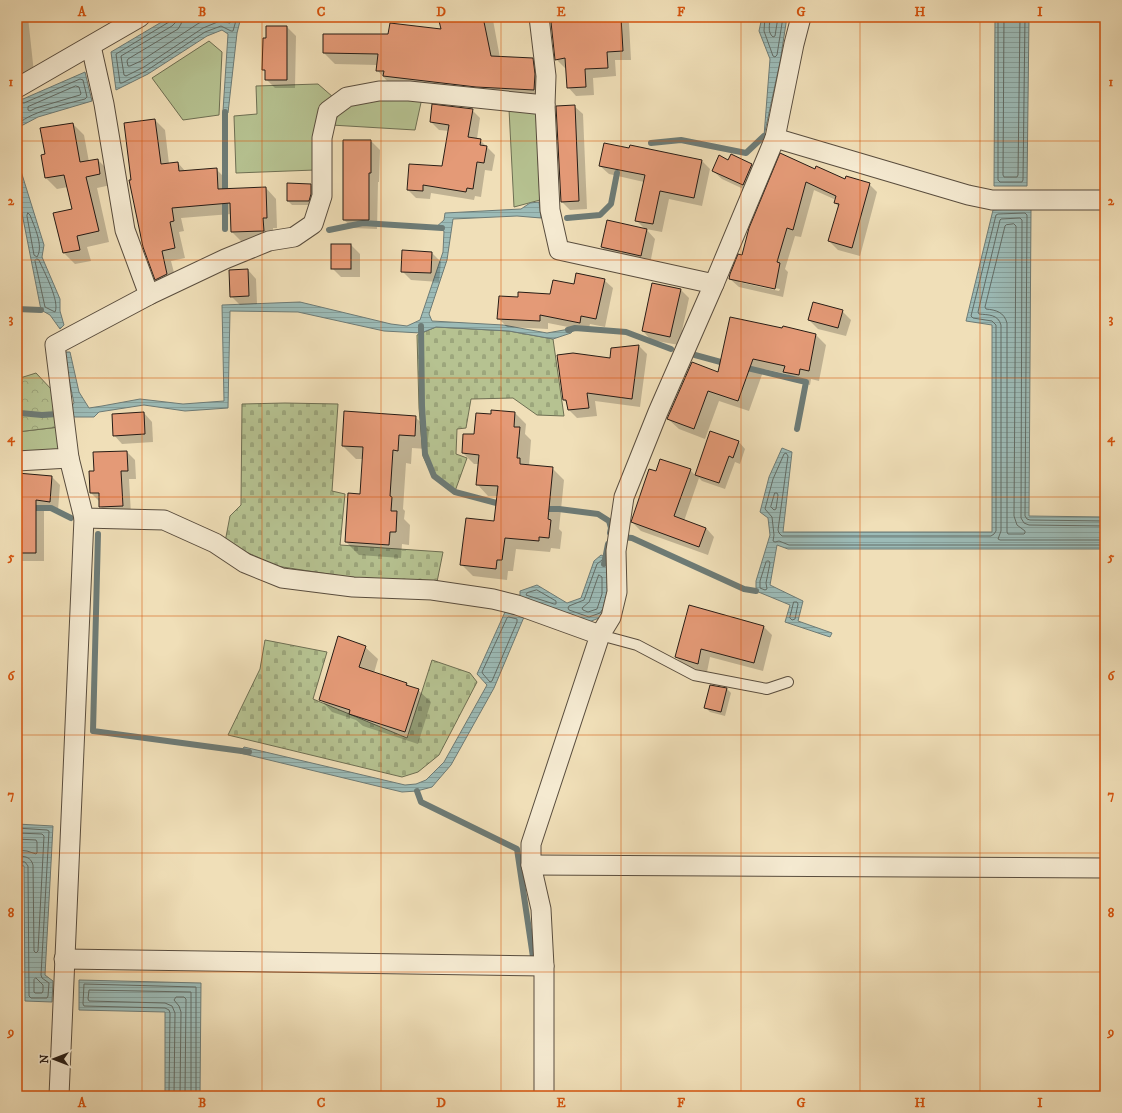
<svg xmlns="http://www.w3.org/2000/svg" width="1122" height="1113" font-family="'IM FELL DW Pica',serif">
<defs>
<pattern id="forest-crowns" width="20" height="18" patternUnits="userSpaceOnUse"><rect width="20" height="18" fill="#b6c291"/><path d="M2 6a3 3 0 1 1 6 0M12 15a3 3 0 1 1 6 0" fill="none" stroke="#9ca67c"/></pattern>
<pattern id="cemetery-stones" width="16" height="16" patternUnits="userSpaceOnUse"><rect width="16" height="16" fill="#b6c291"/><path d="M2 7V4a2 2 0 0 1 4 0v3zM10 15v-3a2 2 0 0 1 4 0v3z" fill="#9ca67c"/></pattern>
<pattern id="water-rules" width="6" height="5" patternUnits="userSpaceOnUse"><rect width="6" height="5" fill="#9cbbb7"/><path d="M0 2.5h6" fill="none" stroke="#86a09c"/></pattern>
</defs>
<rect width="100%" height="100%" fill="#f0dfb8"/>
<filter id="stains"><feTurbulence type="fractalNoise" baseFrequency=".005" numOctaves="4"/><feColorMatrix values="0 0 0 0 .2 0 0 0 0 .09 0 0 0 0 .02 0 0 0 .5 -.17"/></filter>
<radialGradient id="worn" r=".72"><stop offset=".6" stop-color="#630" stop-opacity="0"/><stop offset="1" stop-color="#630" stop-opacity=".3"/></radialGradient>
<g fill="#b6c291" stroke="#6e6f53">
<path d="M209 41 222 52 219 115 183 120 152 78Z"/>
<path d="M318 84 333 97 315 170 236 173 234 116 257 114 256 86Z"/>
<path d="M384 98H422L415 130 331 125 345 107Z"/>
<path d="M509 109 536 112 540 200 514 207Z"/>
<path d="M59 427 63 449 17 453V432Z"/>
</g>
<path fill="url(#forest-crowns)" stroke="#6e6f53" d="M36 373 52 390 59 427 17 432V379Z"/>
<g fill="url(#cemetery-stones)" stroke="#6e6f53">
<path d="M436 327 509 331 553 339 564 416 537 415 513 398 471 399 466 428 457 429 456 454 467 458 454 494 433 477 423 456 419 408 417 335Z"/>
<path d="M285 403 338 404 332 491 345 494 340 545 443 552 437 582 348 577 276 566 225 542 230 516 241 505 242 404Z"/>
<path d="M265 640 327 652 313 699 407 738 432 660 470 673 477 682 439 755 418 772 402 777 228 735 260 669Z"/>
</g>
<g fill="url(#water-rules)" stroke="#6d7b76">
<path d="M170 17H241L237 33 228 113 223 111 228 34 222 30 207 36 148 74 116 90 111 52Z"/>
<path d="M762 17H787L780 62 764 136 770 59 759 31Z"/>
<path d="M995 17H1029L1027 186H994Z"/>
<path d="M85 72 92 101 38 117 21 126 17 136 20 168 44 245 42 257 60 299V311L64 325 60 329 50 315 41 310 17 188V116L19 112 17 111V98L23 99Z"/>
<path d="M539 202 541 218 517 216 453 219 447 260 429 314 432 321 503 325 547 333 575 328 571 333 553 339 509 331 436 327 421 333 384 331 298 312 230 311 228 408 185 411 144 405 99 412 94 417H74L70 408 74 403 64 356 66 352H70L79 392 89 408 102 406 140 399 183 404 224 401 222 305 300 302 391 324 407 326 420 320 443 252 444 231 435 228 444 220 445 213 521 209 530 203Z"/>
<path d="M1031 208 1029 516 1105 517V549H788L777 545 770 585 803 601 798 621 832 633 830 637 785 622 790 605 756 591V581L770 535 768 518 760 512 769 477 782 448 792 452 783 532H992V325L966 321 993 210Z"/>
<path d="M601 555 610 559 612 595 604 616 589 622 520 599V591L537 585 567 603 581 598 594 561Z"/>
<path d="M505 612 524 617 494 688 451 765 432 787 417 791 402 792 240 753 244 747 405 785 416 784 426 780 444 762 487 685 477 674Z"/>
<path d="M17 824 53 826 45 975 53 981 52 1002 25 1001 24 866 17 865Z"/>
<path d="M79 980 201 983 200 1096H165V1012L79 1010Z"/>
</g>
<g fill="#0003" fill-rule="evenodd">
<path d="M17 17H28L34 73 17 80Z"/>
<path d="M439 17H498L499 19 493 20 500 58 532 59 544 71 545 101 388 82 377 70V65L335 64 324 53 389 35 442 30Z"/>
<path d="M583 17H627V20L629 23 631 60H615L616 76 593 78 594 95 576 96 568 87 567 68H565L556 59Z"/>
<path d="M287 27 296 36 295 88H275L266 79V72L263 69 267 39Z"/>
<path d="M574 106 583 114 587 209 570 210 562 202Z"/>
<path d="M472 110 480 118 477 139 480 140 495 155 492 171 485 170 481 197 475 196 474 200 431 193 430 199 416 198 408 190 443 167 449 131 439 130 431 122Z"/>
<path d="M155 120 165 130 169 164 178 163 186 172 216 169 227 180V190L266 188 276 199 277 228H273V240L242 242 232 232 231 214 181 218 184 231 179 232 185 258 171 261 177 284 166 289 156 279 132 181Z"/>
<path d="M73 124 84 135 89 162 98 160 109 171 111 185 97 188 109 242 87 247 91 261 75 264 64 253 55 214 74 210 68 187 57 189 46 178V155Z"/>
<path d="M371 141 380 150 379 182H378L377 229 353 228 344 220Z"/>
<path d="M731 156 752 165 760 173 752 193 722 179 713 171 729 161Z"/>
<path d="M702 161 710 169 702 206 669 199 662 232 646 229 655 239 650 264 611 256 602 247 646 230 636 220 644 182 609 174 600 166Z"/>
<path d="M816 170 845 181 869 184 877 192 860 256 838 250 829 241 839 207 835 203 836 200 814 190 801 237 795 236 785 269 788 272 783 297 739 287 730 279 743 256ZM739 280 780 289 779 291 739 282Z"/>
<path d="M311 185 315 189 313 205H292L288 201Z"/>
<path d="M351 245 360 254V277H341L332 268Z"/>
<path d="M403 251 432 253 441 262 439 282 411 280 402 271Z"/>
<path d="M248 270 256 279 257 304 240 305 231 296Z"/>
<path d="M604 280 613 288 605 327 590 324 588 331 548 323V329L507 327 498 318 519 298 551 295 575 285Z"/>
<path d="M653 284 681 290 689 298 679 345 651 340 643 331Z"/>
<path d="M842 311 851 320 846 336 818 329 809 320Z"/>
<path d="M783 329 816 335 826 345 819 381 811 379 810 385 795 382 787 374 764 369 749 411 719 401 705 439 679 429 668 419 719 373Z"/>
<path d="M639 346 647 354 640 407 595 401 597 416 577 418 569 410 568 404 564 400 611 359Z"/>
<path d="M144 413 152 422 153 442 122 444 114 435Z"/>
<path d="M515 413 526 424 525 434 531 440 529 466 552 468 564 480 559 529 562 532 560 549 551 548 550 552 516 549 513 571H508L507 580 473 576 461 564 495 522 498 496H488L477 484 479 464H474L463 453 492 415Z"/>
<path d="M415 417 429 430 427 449 412 448 411 464 406 463 403 509 405 511 404 519 410 525 409 545 402 544 401 558 359 555 346 542 361 495 364 459H356L343 446Z"/>
<path d="M711 432 739 442 745 449 740 464 735 462 725 489 702 481 699 478 684 521 706 528 714 537 708 555 641 531 632 522 656 472 690 470 696 476Z"/>
<path d="M127 452 135 460 136 479H129L131 514 109 515 100 506 99 501 91 493Z"/>
<path d="M17 474 52 477 60 485 58 510 44 509V561H17Z"/>
<path d="M763 626 772 635 763 671 710 657 707 672 685 666 676 657Z"/>
<path d="M365 647 378 659 374 673 406 683 410 687 418 690 431 702 418 744 363 726 356 720 332 712 320 699Z"/>
<path d="M711 686 727 689 731 693 725 716 710 712 706 708Z"/>
</g>
<g fill="none" stroke-linecap="round" stroke-linejoin="round">
<g stroke="#626c66" stroke-width="1">
<path d="M172 17 171 20 169 22 116 54 120 83H122L146 71 205 32 221 26 231 31H233L237 17"/>
<path d="M177 17 176 22 172 26 121 56 124 75 126 76 144 67 203 28 220 21 230 23 232 17"/>
<path d="M183 17 181 24 178 29 128 59 127 61 128 66H130L141 61 199 23 213 17"/>
<path d="M765 17 764 31 773 56 775 57 777 55 783 17"/>
<path d="M770 17C770 25 767 32 773 37L775 36 778 17"/>
<path d="M998 17V180L1000 182H1022L1023 180 1025 17"/>
<path d="M1004 17 1003 175 1004 177H1017L1018 175 1020 17"/>
<path d="M76 86 79 87 81 94 80 95 36 108 30 111 28 110V107Z"/>
<path d="M17 102 24 103 80 79 83 80 87 97 85 99C70 103 24 113 17 126"/>
<path d="M28 213 30 215C34 226 44 246 37 257L34 255 27 216Z"/>
<path d="M1014 224 1016 226 1014 516 1017 525 1025 531V533L1024 534H1008L1007 532V323C1004 312 996 310 986 309L985 307 1005 226 1006 225Z"/>
<path d="M37 259 39 260C44 272 60 301 55 312L45 307 35 261Z"/>
<path d="M775 493H777L778 495 776 509 774 510 771 507Z"/>
<path d="M1105 521 1030 520 1027 519 1025 516 1027 215 1025 213 998 214 996 215 971 316 973 318 992 321 996 325V531L994 534 991 536H782L779 533 778 530 788 456 786 453 784 454 773 479 765 509 772 517 774 535 773 541 775 542 779 541 789 545H1105"/>
<path d="M1105 526 1029 525 1024 523 1021 518 1022 220 1020 218 1001 219 1000 220 978 312 979 314C988 315 998 314 1001 325V531L998 539 1000 540H1105"/>
<path d="M767 561H769L770 563 766 583 767 589 765 590 760 588V581L766 562Z"/>
<path d="M599 575 602 577V594L597 609 588 612 583 610 582 608 589 602Z"/>
<path d="M537 590 556 601V604H554L526 595 527 593Z"/>
<path d="M794 602H797L798 604 795 619 792 620 790 618Z"/>
<path d="M602 610 600 613 589 617 569 610 568 608 569 606 584 600 597 564 602 560 606 562"/>
<path d="M509 617 517 619V622L492 681 490 682 483 674 482 672 507 618Z"/>
<path d="M17 828 47 830 49 831 41 975 42 978 49 983 48 996 47 998H31L29 996 28 866 25 862 17 861"/>
<path d="M17 833 42 834 44 836 38 951 36 953 34 951 33 865C31 857 25 856 17 856"/>
<path d="M17 839 36 840 37 842V853L36 854 27 851 17 850"/>
<path d="M36 978 43 985V991L42 993H35L34 992V980Z"/>
<path d="M169 1096 170 1013 169 1010 165 1008 84 1006 83 1004 84 984 196 987V1096"/>
<path d="M174 1096 175 1013 172 1006 165 1003 89 1001 88 999 89 990 191 992V1096"/>
<path d="M180 1096 181 1012 179 1006 174 1000 176 997H184L186 999 185 1096"/>
</g>
<g stroke="#6d7b76" stroke-width="6">
<path d="M651 143 681 140 746 153 764 136"/>
<path d="M567 218 600 215 611 204 617 173"/>
<path d="M225 229V112"/>
<path d="M329 230 363 223 442 228"/>
<path d="M17 309 41 310"/>
<path d="M421 326 422 406 425 454 434 476 455 492 504 505"/>
<path d="M568 330 575 328 626 332 671 349"/>
<path d="M695 355 728 364"/>
<path d="M743 367 806 382 797 429"/>
<path d="M17 415 20 413 42 415 57 414"/>
<path d="M17 508H51L71 518"/>
<path d="M541 509H559L598 514 609 521 611 528 610 533"/>
<path d="M98 534 93 731 249 752"/>
<path d="M622 537 632 538 744 589 756 591"/>
<path d="M604 564 608 544"/>
<path d="M417 791 421 802 517 849 533 957"/>
</g>
</g>
<g fill="#e49a77" stroke="#271c15">
<path d="M438 17H483L491 56 533 58 535 74 534 90 476 87 383 76 384 71H376L378 54 323 53V34H388L390 23 441 29Z"/>
<path d="M580 17H621L623 51 607 52 608 68 585 69 586 87 567 88 565 58 555 60 551 22Z"/>
<path d="M266 26H287V80H265V70H262L263 38H266Z"/>
<path d="M432 104 473 109 468 137 481 139 480 145 487 146 484 163 477 162 473 189 467 188 466 192 423 185V191L407 190 409 164 442 166 449 125 430 122Z"/>
<path d="M575 105 579 201 561 202 556 106Z"/>
<path d="M155 119 161 164 178 162 179 171 217 168 218 189 266 187 267 218H263L264 231 231 232 230 203 172 208 174 221 170 222 175 248 162 251 167 274 155 280 143 247 129 180H131L124 123Z"/>
<path d="M73 123 80 162 98 159 100 174 86 177 99 231 77 236 80 250 63 253 53 213 72 209 64 175 45 178 41 155 45 154 40 128Z"/>
<path d="M343 140H371V173H369V220H343Z"/>
<path d="M604 143 629 148 630 145 702 160 694 198 660 191 653 224 635 221 645 175 599 166Z"/>
<path d="M780 153 815 169 816 166 845 179 846 176 870 183 852 248 828 241 839 204 834 203 836 196 806 182 793 230 787 228 777 262 780 263 775 289 729 279 730 274 738 254 742 255 749 228Z"/>
<path d="M731 154 752 164 743 185 712 171 719 155 728 160Z"/>
<path d="M287 183 311 184V194L309 201H287Z"/>
<path d="M607 220 647 229 641 256 601 247Z"/>
<rect x="331" y="244" width="20" height="25"/>
<path d="M402 250 432 252 431 273 401 272Z"/>
<path d="M248 269 249 296 230 297 229 270Z"/>
<path d="M576 273 605 279 596 319 581 316 580 323 540 315V321L497 319 499 296 518 297V292L550 294 553 280 574 284Z"/>
<path d="M652 283 681 289 670 337 642 331Z"/>
<path d="M813 302 843 310 838 328 808 320Z"/>
<path d="M730 317 782 328 783 326 816 334 809 371 800 369 799 375 783 372 785 366 753 359 738 401 708 391 694 429 667 419 692 362 718 372Z"/>
<path d="M639 345 632 399 587 393 589 408 568 410 566 400H563L557 355 573 353 610 358 611 348Z"/>
<path d="M491 410 515 412 514 427H520L517 458H520V464L553 467 548 519 551 520 549 538 539 537V541L505 538 502 560H497L496 569 460 565 466 518 494 521 498 486 476 485 479 455 462 453 463 434H474L476 413 491 414Z"/>
<path d="M344 411 416 416 415 436 399 435 398 451 393 450 390 496 392 497 391 511H397L396 532H390L389 545 345 542 348 493 360 494 363 447 342 446Z"/>
<path d="M144 412 145 434 113 436 112 414Z"/>
<path d="M710 431 739 441 733 458 729 456 719 483 695 475Z"/>
<path d="M127 451 128 471H121L123 506 99 507V493H90L89 471H94L93 452Z"/>
<path d="M660 459 691 469 674 516 706 528 699 547 631 522 649 469 656 471Z"/>
<path d="M17 473 52 476 50 502 36 500V553H17Z"/>
<path d="M689 605 764 626 754 663 701 649 698 664 675 657Z"/>
<path d="M338 636 366 646 359 667 407 683 406 685 419 689 405 732 349 714 350 710 319 700Z"/>
<path d="M710 685 727 688 721 712 704 708Z"/>
</g>
<g fill="none" stroke-linecap="round" stroke-linejoin="round">
<defs>
<path id="service" d="M600 635 637 645 694 675 767 689 788 682"/>
<g id="minor">
<path d="M539 17 546 76 545 105"/>
<path d="M801 17 794 44 775 138 968 195 992 200H1105"/>
<path d="M91 46 104 104 125 230 149 295"/>
<path d="M17 88 140 17"/>
<path d="M69 458 84 518 164 520 215 543 245 563 282 578 353 587 432 590 493 599 517 605 600 635 531 844V865L541 909 544 966V1096"/>
<path d="M17 461 69 458 55 345 149 295 225 259 269 241 294 237 313 224 322 196V138L328 111 347 97 379 91H409L545 105 550 210 559 250 714 284 775 138"/>
<path d="M600 635 611 617 617 592 616 551 624 497 658 412 714 284"/>
<path d="M531 865 1105 868"/>
<path d="M64 959 544 966"/>
<path d="M59 1096 84 518"/>
</g>
</defs>
<use href="#service" stroke="#594d3e" stroke-width="12"/>
<use href="#minor" stroke="#594d3e" stroke-width="21"/>
<use href="#service" stroke="#f5ead1" stroke-width="10"/>
<use href="#minor" stroke="#f5ead1" stroke-width="19"/>
</g>
<path fill="none" stroke="#d5530d" stroke-width="1" stroke-opacity="0.55" d="M142 17V1096M262 17V1096M381 17V1096M501 17V1096M621 17V1096M741 17V1096M860 17V1096M980 17V1096M17 141H1105M17 260H1105M17 378H1105M17 497H1105M17 616H1105M17 735H1105M17 853H1105M17 972H1105"/>
<rect width="1122" height="1113" fill="none" stroke="#f0dfb8" stroke-width="44"/>
<g transform="translate(54 1059) rotate(270)" stroke="#f5ead1" stroke-width="3" paint-order="stroke">
<path d="M0-3L7 15L0 10L-7 15Z" fill="#271c15"/>
<text y="-6" font-size="11" font-weight="bold" text-anchor="middle" fill="#271c15">N</text>
</g>
<rect x="22" y="22" width="1078" height="1069" fill="none" stroke="#d5530d" stroke-width="1.5"/>
<g font-size="13" text-anchor="middle" font-weight="bold" fill="#d5530d">
<text x="82" y="16">A</text>
<text x="202" y="16">B</text>
<text x="321" y="16">C</text>
<text x="441" y="16">D</text>
<text x="561" y="16">E</text>
<text x="681" y="16">F</text>
<text x="801" y="16">G</text>
<text x="920" y="16">H</text>
<text x="1040" y="16">I</text>
<text x="11" y="86">1</text>
<text x="1111" y="86">1</text>
<text x="11" y="205">2</text>
<text x="1111" y="205">2</text>
<text x="11" y="323">3</text>
<text x="1111" y="323">3</text>
<text x="11" y="442">4</text>
<text x="1111" y="442">4</text>
<text x="11" y="561">5</text>
<text x="1111" y="561">5</text>
<text x="11" y="680">6</text>
<text x="1111" y="680">6</text>
<text x="11" y="799">7</text>
<text x="1111" y="799">7</text>
<text x="11" y="917">8</text>
<text x="1111" y="917">8</text>
<text x="11" y="1036">9</text>
<text x="1111" y="1036">9</text>
<text x="82" y="1107">A</text>
<text x="202" y="1107">B</text>
<text x="321" y="1107">C</text>
<text x="441" y="1107">D</text>
<text x="561" y="1107">E</text>
<text x="681" y="1107">F</text>
<text x="801" y="1107">G</text>
<text x="920" y="1107">H</text>
<text x="1040" y="1107">I</text>
</g>
<rect width="100%" height="100%" filter="url(#stains)"/>
<rect width="100%" height="100%" fill="url(#worn)"/>
</svg>
